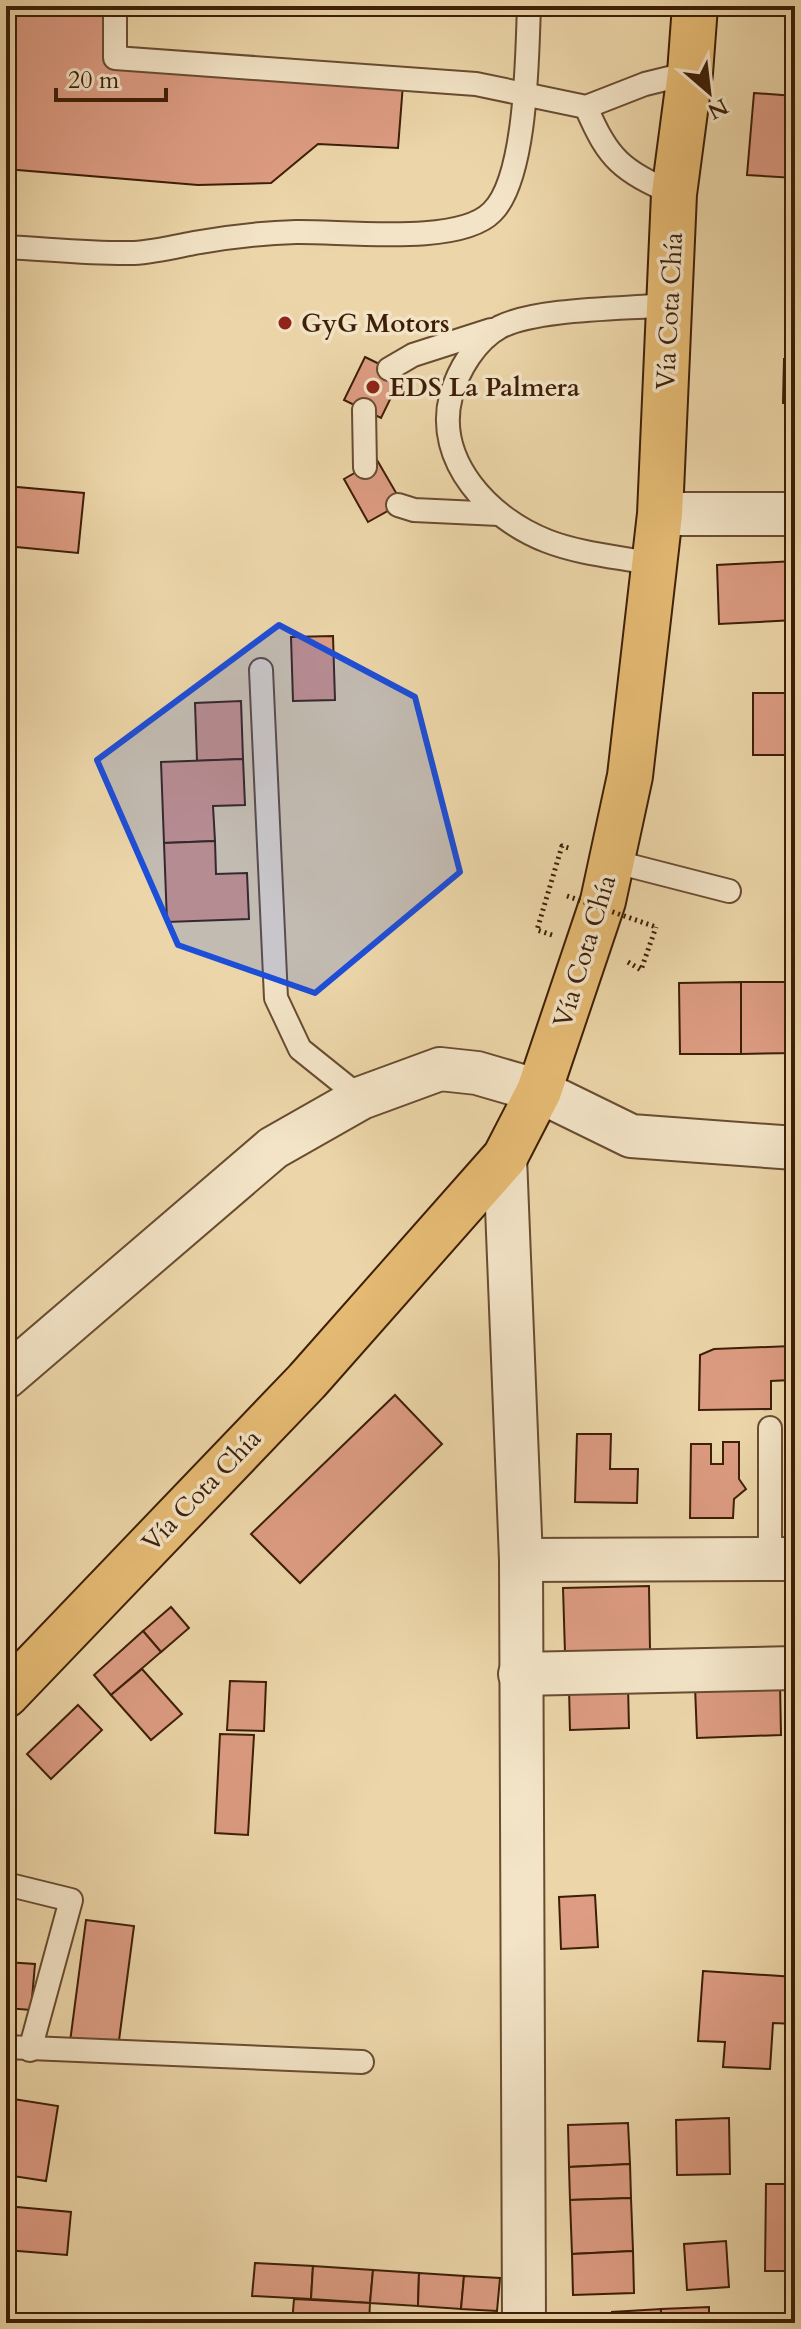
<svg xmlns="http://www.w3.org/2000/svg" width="801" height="2329" font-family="Cardo,serif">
<rect width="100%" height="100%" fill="#ecd6a9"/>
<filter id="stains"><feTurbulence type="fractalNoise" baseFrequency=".0025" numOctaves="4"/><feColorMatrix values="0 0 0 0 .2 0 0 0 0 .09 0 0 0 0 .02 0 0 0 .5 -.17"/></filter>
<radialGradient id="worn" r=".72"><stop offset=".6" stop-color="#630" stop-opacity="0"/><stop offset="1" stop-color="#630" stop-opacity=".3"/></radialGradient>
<g fill="#dd9c83" stroke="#3d1e07" stroke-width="2">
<path d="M6 6H126L121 64 403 84 398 148 318 144 271 183 198 185 6 169Z"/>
<path d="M754 93 795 96V178L747 175Z"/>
<path d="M365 357 402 375 381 418 344 400Z"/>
<path d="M784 359H795V403H783Z"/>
<path d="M377 460 402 503 368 522 344 479Z"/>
<path d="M6 486 84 493 78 553 6 546Z"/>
<path d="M795 561V620L719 624 717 565Z"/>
<path d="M333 636 335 700 293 701 291 637Z"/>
<rect x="753" y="693" width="42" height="62"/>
<path d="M241 701 243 759 197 761 195 703Z"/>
<path d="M243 759 245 805 213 806 215 841 164 843 161 762Z"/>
<path d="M215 841 216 874 247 873 249 919 167 922 164 843Z"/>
<path d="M741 982H795V1053L741 1054Z"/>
<path d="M741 982V1054H680L679 983Z"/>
<path d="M791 1346V1380L771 1381V1409L699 1410 700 1355 714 1349Z"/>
<path d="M395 1395 442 1444 300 1583 251 1534Z"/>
<path d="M577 1434H611L610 1469H638L637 1503 575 1502Z"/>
<path d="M723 1442H739V1479L746 1489 734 1499 733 1518H690L691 1444H711V1464H723Z"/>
<path d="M649 1586 650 1650 565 1653 563 1588Z"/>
<path d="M171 1607 189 1628 161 1652 143 1631Z"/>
<path d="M143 1631 161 1652 111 1695 94 1675Z"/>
<path d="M142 1669 182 1714 151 1740 111 1695Z"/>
<path d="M230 1681 266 1682 264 1731 227 1730Z"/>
<path d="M780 1683 781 1735 697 1738 695 1686Z"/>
<path d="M628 1685 629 1728 570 1730 569 1688Z"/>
<path d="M78 1705 102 1730 51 1779 27 1754Z"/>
<path d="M220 1734 254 1735 248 1835 215 1833Z"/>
<path d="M595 1895 598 1947 561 1949 559 1897Z"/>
<path d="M86 1920 134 1926 118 2048 70 2042Z"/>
<path d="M6 1962 35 1964 31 2010 6 2008Z"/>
<path d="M703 1971 795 1977V2024L773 2023 770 2069 723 2067 725 2042 698 2041Z"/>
<path d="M7 2098 58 2106 46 2181 6 2175Z"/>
<path d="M729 2118 730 2174 677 2175 676 2120Z"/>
<path d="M628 2123 630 2164 569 2167 568 2125Z"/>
<path d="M630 2164 631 2198 570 2200 569 2167Z"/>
<path d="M766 2184H795V2271H765Z"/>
<path d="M631 2198 633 2251 572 2254 570 2200Z"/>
<path d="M6 2206 71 2212 67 2255 6 2250Z"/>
<path d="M726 2241 729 2287 687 2290 684 2244Z"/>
<path d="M633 2251 634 2293 573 2295 572 2254Z"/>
<path d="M255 2263 313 2266 311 2299 252 2296Z"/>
<path d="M313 2266 373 2270 370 2303 311 2299Z"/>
<path d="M373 2270 419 2273 418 2306 370 2303Z"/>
<path d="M419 2273 464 2276 461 2309 418 2306Z"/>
<path d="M464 2276 500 2278 497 2311 461 2309Z"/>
<path d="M294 2299 370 2303 369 2323H292Z"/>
<path d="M709 2307V2323H661V2309Z"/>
<path d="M661 2309V2323H613L612 2312Z"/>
</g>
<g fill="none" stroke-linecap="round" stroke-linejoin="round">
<defs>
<g id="service">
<path d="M115 6V58L476 84 586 107 645 84 690 73"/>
<path d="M586 107C609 161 622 170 674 194"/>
<path d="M6 247C48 249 91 254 134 253 153 252 174 247 194 243 227 237 262 233 296 232 343 231 459 246 492 212 527 178 527 55 529 6"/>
<path d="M389 369 413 355 491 330"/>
<path d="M364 410 365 467"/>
<path d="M398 505 414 510 499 514"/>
<path d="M654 564C620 557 580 554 547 541 490 519 434 461 451 396 458 370 476 340 500 327 538 308 625 309 669 305"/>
<path d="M261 670 276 998 300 1049 361 1098"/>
<path d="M612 861 729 891"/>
<path d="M770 1428V1560"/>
<path d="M6 1884 71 1900 30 2050"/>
<path d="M6 2047 362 2062"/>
</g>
<g id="minor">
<path d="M660 514H795"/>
<path d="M505 1157 521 1560 795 1559"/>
<path d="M6 1377 273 1148 361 1098 440 1069 477 1073 539 1091 631 1136 795 1148"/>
<path d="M521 1560 524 2323"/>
<path d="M520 1674 795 1668"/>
</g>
<path id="primary" d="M6 1695 307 1381 505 1157 539 1091 603 901 630 776 660 514 674 194 690 73 695 6"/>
</defs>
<use href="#service" stroke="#694c30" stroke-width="26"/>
<use href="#minor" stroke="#694c30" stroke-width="46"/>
<use href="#primary" stroke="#3d1e07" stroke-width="48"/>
<g stroke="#3d1e07" stroke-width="5" stroke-dasharray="2 4" stroke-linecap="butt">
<path d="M552 935 537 930 562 846 572 849"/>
<path d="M628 962 641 970 656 927"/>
</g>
<use href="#service" stroke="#f3e4c7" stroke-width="22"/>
<use href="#minor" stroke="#f3e4c7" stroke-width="42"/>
<use href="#primary" stroke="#e6bb74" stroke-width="44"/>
<path stroke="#3d1e07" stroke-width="5" stroke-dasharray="2 4" stroke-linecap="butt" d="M567 896 656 927"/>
</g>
<path fill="#1d4ed8" fill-opacity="0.2" stroke="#1d4ed8" stroke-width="6" stroke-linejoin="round" d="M279 625 415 697 460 872 315 993 178 945 97 760Z"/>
<g fill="#8f2418" stroke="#f3e4c7" stroke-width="3">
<circle cx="285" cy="323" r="8"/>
<circle cx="373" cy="387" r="8"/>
</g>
<g text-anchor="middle" stroke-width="7" stroke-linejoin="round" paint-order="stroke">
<g font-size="26" fill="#3d1e07" stroke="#f3e4c7">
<text transform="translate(669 311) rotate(-87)" y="9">Vía Cota Chía</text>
<text transform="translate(584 951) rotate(-73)" y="9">Vía Cota Chía</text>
<text transform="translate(201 1490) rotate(-46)" y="9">Vía Cota Chía</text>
</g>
<g font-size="26" font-weight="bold" fill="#3d1e07" stroke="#f3e4c7" text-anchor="start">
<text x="301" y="332">GyG Motors</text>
<text x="389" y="396">EDS La Palmera</text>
</g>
</g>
<rect width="801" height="2329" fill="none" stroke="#ecd6a9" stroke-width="32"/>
<rect x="8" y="8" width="785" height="2313" fill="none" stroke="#3d1e07" stroke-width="4"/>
<rect x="16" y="16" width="769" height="2297" fill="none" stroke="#3d1e07" stroke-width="2"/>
<g transform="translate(709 92) rotate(152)" stroke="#f3e4c7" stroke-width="6" paint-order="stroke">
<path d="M0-6L14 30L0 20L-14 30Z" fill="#3d1e07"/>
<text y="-12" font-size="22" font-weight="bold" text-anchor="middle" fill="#3d1e07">N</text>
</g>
<path d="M56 88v12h110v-12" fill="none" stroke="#3d1e07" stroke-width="4"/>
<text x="68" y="88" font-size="24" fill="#3d1e07" stroke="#f3e4c7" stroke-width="6" paint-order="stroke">20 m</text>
<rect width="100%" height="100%" filter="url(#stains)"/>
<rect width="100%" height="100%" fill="url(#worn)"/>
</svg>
